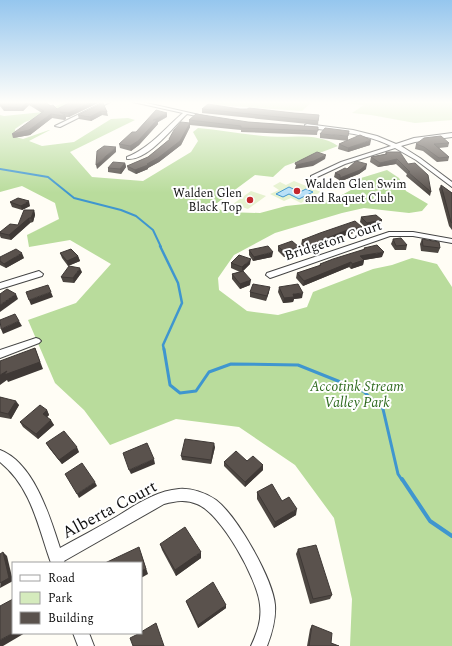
<svg xmlns="http://www.w3.org/2000/svg" width="452" height="646" font-family="Spectral,serif">
<rect width="100%" height="100%" fill="#fffdf5"/>
<g fill="#d5ebbd">
<path d="M211 102H312L302 111 216 105Z"/>
<path d="M333 102H452V120L415 123 371 115 352 113 364 105Z"/>
</g>
<path fill="#b9dc9c" d="M65 102H71L42 116 25 122 15 129 16 137 23 139 49 130H50L29 141 42 146 74 142 111 119 128 118 135 120 70 152 92 177 143 181 191 152 198 141 193 132 198 128C220 130 241 134 263 136 287 139 317 131 338 146L285 166 273 177 255 175 213 206 225 212 260 213 286 206 324 202 333 197 340 196 351 190 348 182 387 170 399 178 406 191 428 204 422 211 409 213 364 208 342 213 275 233 234 255 218 278 219 290 247 311 278 315 307 307 313 292 373 269 392 265 412 258 437 264 452 287V646H350L352 599 334 518 295 465 239 427 176 419 110 445 84 410 55 383 28 320 76 303 111 264 70 240 29 247 27 235 59 219 55 203 22 186 0 192V115L4 116 43 112Z"/>
<g fill="#e6f2cf">
<path d="M294 181 321 192 301 203 291 198 284 201 270 194 279 190 273 186 280 182 286 185Z"/>
<path d="M251 191 266 196 248 209 233 204Z"/>
</g>
<path fill="#b9e0f7" stroke="#3f96cf" d="M289 187 300 192 306 189 313 192 299 199 289 194 283 197 276 194Z"/>
<g fill="none" stroke-linecap="round" stroke-linejoin="round">
<path stroke="#3f96cf" stroke-width="2" d="M0 169 48 177 74 198 121 210 136 216 153 230 161 247"/>
<path stroke="#3f96cf" stroke-width="2.5" d="M160 246 178 283 182 303 163 345 164 350"/>
<path stroke="#3f96cf" stroke-width="3" d="M164 349 170 385 180 393 196 391 209 372 231 364 298 365 363 391 383 409 398 474 402 480"/>
<path stroke="#3f96cf" stroke-width="4" d="M402 479 430 521 452 536"/>
<defs>
<g id="street">
<path d="M104 102H110L60 127 55 126Z"/>
<path d="M133 102H142L208 117 206 118 187 114C173 127 148 161 127 159V157C150 148 164 129 183 113Z"/>
<path d="M307 124 353 130 377 136 396 144 414 138 452 133V137L415 142 401 146 420 158 452 182V187L416 160 395 148 345 164 315 178H311V176L341 162 391 146C362 132 336 132 305 127V125Z"/>
<path d="M389 232H413L452 239V243L413 236H390L273 277 270 278 266 275 267 273Z"/>
<path d="M39 271 43 274 42 276 0 289V283Z"/>
<path d="M36 338 39 339 41 341 39 343 0 358V350Z"/>
<path d="M0 450C34 463 50 517 60 548 78 538 97 528 116 517 136 505 155 491 179 489 191 488 206 493 216 500 237 516 273 579 275 605 276 619 272 633 267 646H251C257 633 262 620 260 605 258 580 221 513 197 504 186 499 175 501 164 504L64 561 65 563H51C38 527 32 488 0 462Z"/>
<path d="M73 633H89L94 646H78Z"/>
</g>
</defs>
<use href="#street" stroke="#444" stroke-width="2"/>
<use href="#street" fill="#fff" fill-rule="evenodd"/>
</g>
<g fill="#4d4742">
<path d="M0 102H47L45 103 57 109 71 102H100L69 117H66V119L64 120 52 118 30 135 13 138 42 113 29 105 23 111H4L0 106Z"/>
<path d="M103 103 107 112 108 116 102 115 91 121 79 119 78 115Z"/>
<path d="M202 109H240L294 113 319 115 318 125 202 113Z"/>
<path d="M167 117 158 122V124L139 145 131 151 120 148 119 144 136 132Z"/>
<path d="M189 120 248 122 318 127 317 135 241 132V130L190 125V127L181 145 159 162 148 168V169L136 174 128 170 127 166 148 157 169 140V139L189 123Z"/>
<path d="M320 134 348 136V141L320 138Z"/>
<path d="M449 143 448 147 439 148 449 157 448 161 437 162 423 151 415 149 416 144Z"/>
<path d="M339 144 370 145 348 152 338 149Z"/>
<path d="M386 152 408 164 431 192 430 196 406 176 407 174 396 164 378 167 370 162 371 157 385 154Z"/>
<path d="M125 163 126 167 121 174 108 172V168Z"/>
<path d="M347 169H366L359 174 339 182V180L334 177 335 173Z"/>
<path d="M441 185 452 193V230L449 226 439 189Z"/>
<path d="M10 202 30 206 22 210 12 207Z"/>
<path d="M34 210 35 215 33 222 30 223 11 240 1 238 0 236V232L18 225Z"/>
<path d="M361 217 382 220 381 225 366 228 360 222Z"/>
<path d="M362 227 361 231 346 235 321 245 320 247 309 251 301 245 302 240Z"/>
<path d="M393 239 407 245 406 250H395L391 244Z"/>
<path d="M422 239 440 248 438 253 421 251 420 244Z"/>
<path d="M278 246 299 247 298 251 284 257 278 251Z"/>
<path d="M364 248 382 257 364 260 363 265 351 269 349 267 303 286 296 278 297 273 319 266 320 264 363 250Z"/>
<path d="M249 250 272 257 253 261 249 255Z"/>
<path d="M60 253 78 256 80 261 68 266 62 258Z"/>
<path d="M0 257 24 258 6 268 0 265Z"/>
<path d="M231 263 250 264 243 271 250 285 240 289 232 279V274L240 272 231 268Z"/>
<path d="M82 272 74 283 63 282 61 277Z"/>
<path d="M279 287 302 298 294 299 293 302 283 303 278 292Z"/>
<path d="M250 292H269L266 301 250 297Z"/>
<path d="M0 397 19 405 11 419 0 417Z"/>
<path d="M47 410 49 415 47 417 54 425 38 439 23 427 20 422Z"/>
<path d="M46 443 79 452 62 464 49 448Z"/>
<path d="M215 447 211 464 182 460 181 456Z"/>
<path d="M247 461 263 465V470L245 487 224 466V462Z"/>
<path d="M257 492 282 501 296 515 274 528 257 499Z"/>
<path d="M160 544 201 558 176 576 162 550Z"/>
<path d="M298 549 332 595 330 599 310 604 296 554Z"/>
<path d="M186 601 226 608 198 628 187 604Z"/>
<path d="M312 625 331 643 339 646H307L310 629Z"/>
</g>
<g fill="#3f3936">
<path d="M27 102H28L29 105 23 111 21 108Z"/>
<path d="M92 102H100L69 117 68 113Z"/>
<path d="M101 111 102 115 91 121 90 117Z"/>
<path d="M167 113V117L158 122V124L139 145 131 151 130 146 153 120Z"/>
<path d="M51 114 52 118 30 135 13 138 12 134Z"/>
<path d="M65 115 66 119 64 120 63 116Z"/>
<path d="M190 123V127L181 145 159 162 148 168V169L136 174 135 170Z"/>
<path d="M371 140 370 145 348 152V148Z"/>
<path d="M116 147V152L97 169 96 165Z"/>
<path d="M326 155 325 159 313 166 295 169 296 165Z"/>
<path d="M397 159 396 164 378 167 380 163Z"/>
<path d="M125 163 126 167 121 174 120 169Z"/>
<path d="M367 164 366 169 359 174 339 182 340 178Z"/>
<path d="M29 201 30 206 22 210 21 206Z"/>
<path d="M34 210 35 215 33 222 31 218Z"/>
<path d="M29 218 30 223 11 240 9 235Z"/>
<path d="M382 220 381 225 366 228 367 223Z"/>
<path d="M362 227 361 231 346 235 321 245 320 247 309 251 310 246 320 241 347 230Z"/>
<path d="M299 247 298 251 284 257V252Z"/>
<path d="M273 252 272 257 253 261 254 257Z"/>
<path d="M384 252 382 257 364 260 363 265 351 269 352 264 360 256Z"/>
<path d="M22 253 24 258 6 268 4 264Z"/>
<path d="M78 256 80 261 68 266 67 261Z"/>
<path d="M251 259 250 264 242 272V267Z"/>
<path d="M351 262 349 267 303 286 304 281Z"/>
<path d="M80 268 82 272 74 283 73 278Z"/>
<path d="M251 280 250 285 240 289V284Z"/>
<path d="M270 287 269 292 266 301 267 296Z"/>
<path d="M51 292 53 297 31 305 29 300Z"/>
<path d="M303 293 302 298 294 299 293 302 283 303 284 298 293 294Z"/>
<path d="M16 294 18 299 0 312V305Z"/>
<path d="M19 321 22 326 3 334 1 329Z"/>
<path d="M35 348 43 369 8 382 7 380 0 385V375Z"/>
<path d="M16 401 19 405 11 419 8 414Z"/>
<path d="M47 410 49 415 45 419 43 414Z"/>
<path d="M51 420 54 425 38 439 36 434Z"/>
<path d="M214 443 215 447 211 464V460Z"/>
<path d="M77 447 79 452 62 464 59 460Z"/>
<path d="M154 459 155 464 131 474 129 470Z"/>
<path d="M263 465V470L245 487V482Z"/>
<path d="M95 482 97 486 79 498 77 494Z"/>
<path d="M297 509 296 515 274 528 275 522Z"/>
<path d="M3 552 7 556 13 581 0 588Z"/>
<path d="M201 552V558L176 576 175 570Z"/>
<path d="M141 553 148 574 141 578Z"/>
<path d="M226 605V608L198 628V625Z"/>
<path d="M13 633H25L3 646H0V640Z"/>
</g>
<g fill="#5a524d" stroke="#3f3936">
<path d="M0 102H27L21 108 3 107 0 104Z"/>
<path d="M29 102H44L51 106 53 105 57 109 71 102H92L68 113 60 112 65 115 63 116 51 114 29 130 12 134 44 111Z"/>
<path d="M103 103 107 112 101 111 90 117 78 115Z"/>
<path d="M208 104 240 109H247L249 108 294 113 319 115 318 121 202 109Z"/>
<path d="M156 110 167 113 153 120H157L138 141 130 146 119 144 132 132H136Z"/>
<path d="M196 114 248 122 318 127V131L241 128V126L189 120Z"/>
<path d="M181 122 190 123 180 141 158 158 147 164 148 165 135 170 127 166 148 157 170 139H169L174 130Z"/>
<path d="M325 128 349 131 348 136 320 134Z"/>
<path d="M360 135 371 140 348 148 339 144Z"/>
<path d="M441 136 449 143 434 144 449 157 439 158 424 147 416 144 424 138Z"/>
<path d="M104 146 116 147 96 165 97 151Z"/>
<path d="M317 152 326 155 314 161 296 165 295 163Z"/>
<path d="M386 152H400L408 164 415 163 428 175 431 192 408 172H410L397 159 380 163 371 157 387 154Z"/>
<path d="M356 161 367 164 360 170 340 178V175L335 173 345 168 347 169Z"/>
<path d="M113 162 125 163 120 169 108 168Z"/>
<path d="M441 185 452 193V223L451 222Z"/>
<path d="M18 198 29 201 21 206 10 202Z"/>
<path d="M24 210H34L31 218H29L9 235 0 233V232L10 224 18 225Z"/>
<path d="M376 215 382 220 367 223 361 217Z"/>
<path d="M355 221 362 227 347 230 320 241 321 242 310 246 302 240 320 233Z"/>
<path d="M401 238 407 245 396 246 393 239Z"/>
<path d="M422 239 439 242 440 248 423 246Z"/>
<path d="M292 241 299 247 284 252 278 246Z"/>
<path d="M377 245 384 252 360 256 364 260 352 264 351 262 304 281 297 273 321 265 320 264 333 259 365 249 364 248Z"/>
<path d="M268 246 273 252 254 257 249 250Z"/>
<path d="M16 249 22 253 4 264 0 261V257Z"/>
<path d="M71 249 78 256 67 261 60 253Z"/>
<path d="M239 255 251 259 242 267 231 263Z"/>
<path d="M69 266 80 268 73 278 61 277Z"/>
<path d="M243 271 251 280 240 284 232 274Z"/>
<path d="M253 284 270 287 267 296 250 292Z"/>
<path d="M298 284 303 293 293 294 294 297 284 298 279 287Z"/>
<path d="M48 285 51 292 29 300 26 292Z"/>
<path d="M7 289 16 294 0 305V294Z"/>
<path d="M15 314 19 321 1 329 0 320Z"/>
<path d="M35 348 40 362 4 375 7 371 0 375V361Z"/>
<path d="M0 397 16 401 8 414 0 412Z"/>
<path d="M40 405 47 410 43 414 51 420 36 434 20 422Z"/>
<path d="M64 431 77 447 59 460 46 443Z"/>
<path d="M185 439 214 443 211 460 181 456Z"/>
<path d="M147 443 154 459 129 470 123 453Z"/>
<path d="M236 451 247 461 253 456 263 465 245 482 224 462Z"/>
<path d="M82 463 95 482 77 494 65 474Z"/>
<path d="M272 484 282 501 289 497 297 509 275 522 257 492Z"/>
<path d="M185 527 201 552 175 570 160 544Z"/>
<path d="M316 545 332 595 313 599 298 549Z"/>
<path d="M139 547 146 569 141 571V563H105Z"/>
<path d="M3 552 9 578 0 583V554Z"/>
<path d="M213 582 226 605 198 625 186 601Z"/>
<path d="M13 599V633L0 640V606Z"/>
<path d="M156 623 164 646H133L130 638 140 633H141V632Z"/>
<path d="M312 625 332 633 331 643 339 646H309Z"/>
</g>
<linearGradient id="sky" x2="0" y2="1"><stop stop-color="#95c6ee"/><stop offset="0.53" stop-color="#fffefa"/><stop offset="1" stop-color="#fffefa" stop-opacity="0"/></linearGradient>
<rect width="452" height="193" fill="url(#sky)"/>
<g fill="#c4262e" stroke="#fff" stroke-width="1.5">
<circle cx="297" cy="191" r="4"/>
<circle cx="250" cy="200" r="4"/>
</g>
<g text-anchor="middle" stroke-width="4" stroke-linejoin="round" paint-order="stroke">
<g font-size="12" fill="#111" stroke="#fff" text-anchor="start">
<text x="305" y="188">Walden Glen Swim<tspan x="305" dy="14">and Raquet Club</tspan></text>
<text x="242" y="197" text-anchor="end">Walden Glen<tspan x="242" dy="14">Black Top</tspan></text>
</g>
<g font-size="14" fill="#111" stroke="#fff">
<text transform="translate(333 240) rotate(-18)" y="5">Bridgeton Court</text>
</g>
<g font-size="14" font-style="italic" fill="#2f6b1f" stroke="#fff">
<text x="357" y="391">Accotink Stream<tspan x="357" dy="16">Valley Park</tspan></text>
</g>
<g font-size="17" fill="#111" stroke="#fff">
<text transform="translate(109 509) rotate(-28)" y="6">Alberta Court</text>
</g>
</g>
<rect x="12" y="562" width="130" height="72" fill="#ffffff" stroke="#a0a0a0"/>
<rect x="20" y="575" width="20" height="6" fill="#ffffff" stroke="#a0a0a0"/>
<text x="48" y="582" font-size="12" fill="#111111">Road</text>
<rect x="20" y="592" width="20" height="12" fill="#d5ebbd" stroke="#a0a0a0"/>
<text x="48" y="602" font-size="12" fill="#111111">Park</text>
<rect x="20" y="612" width="20" height="12" fill="#5a524d" stroke="#a0a0a0"/>
<text x="48" y="622" font-size="12" fill="#111111">Building</text>
</svg>
